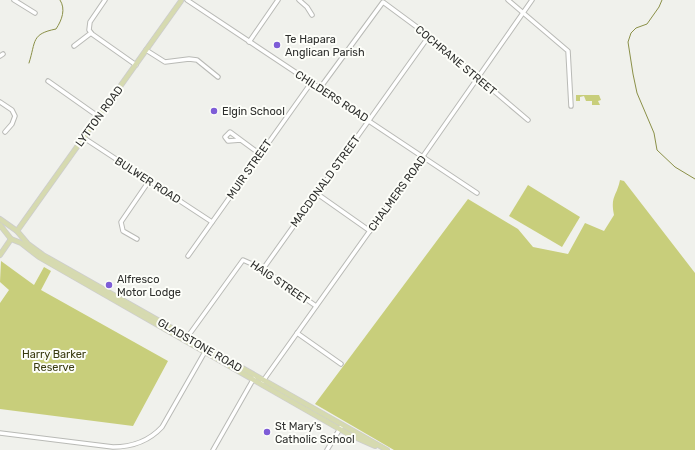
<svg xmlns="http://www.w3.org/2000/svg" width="695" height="450" font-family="Rubik,sans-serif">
<rect width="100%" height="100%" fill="#f0f1ec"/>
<g fill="#c8ce7b">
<path d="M576 95H599L601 100 598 101 600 105H592V101H586L584 96 580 97V101H576Z"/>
<path d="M620 180 624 181 695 273V450H394L315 404 468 199 518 229 533 247 568 254 585 223 604 231 614 215C610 196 617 196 620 180Z"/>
<path d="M528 185 580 217 562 247 509 216Z"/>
<path d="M1 261 34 285 44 267 51 271 41 290 168 361 133 426 0 409V303L9 290 0 282Z"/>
</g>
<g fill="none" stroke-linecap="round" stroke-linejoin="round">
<g stroke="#8b9048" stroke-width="1">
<path d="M662 0 659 7 647 24 636 28 631 33 628 42 633 74 637 93 654 133 657 150 675 167 695 179"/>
<path d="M29 63C36 41 31 34 56 29 62 20 66 9 60 0"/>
</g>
<defs>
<g id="minor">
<path d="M14 0 35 13"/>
<path d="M105 0 90 22 89 30 92 34 136 65"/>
<path d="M187 0 477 193"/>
<path d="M299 0 307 7 312 15"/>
<path d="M508 0 568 51 571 106"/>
<path d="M249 42 278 0"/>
<path d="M74 46 91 33"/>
<path d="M146 50 165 62 189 59 197 60 218 77"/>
<path d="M0 56 3 54"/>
<path d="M48 81 99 117"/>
<path d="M320 88 383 2 429 36 528 120"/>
<path d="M0 102 12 110 15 116 12 124 5 132"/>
<path d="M84 138 212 222"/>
<path d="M241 140 228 141 225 137 230 132 260 154"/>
<path d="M316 193 370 231"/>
<path d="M137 239 123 231 121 222 149 181"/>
<path d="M188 256 311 83"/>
<path d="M263 269 429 36"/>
<path d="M297 333 341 364"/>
<path d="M186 339 243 260 263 269 316 306"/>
<path d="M263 381 421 159 532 0"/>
<path d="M0 433 113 447C133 447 149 441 162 427L206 350"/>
<path d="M213 450 254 378"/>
<path d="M327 450 341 427"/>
</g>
<g id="major">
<path d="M0 219 17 231 28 244 43 255 387 450"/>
<path d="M0 225 11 239 21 243 39 257 350 435 375 446"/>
<path d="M17 231 181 1"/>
<path d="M0 255 11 239"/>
</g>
</defs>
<use href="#minor" stroke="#b9bab6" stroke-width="5.5"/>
<use href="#major" stroke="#cdcdcd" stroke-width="6"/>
<use href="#minor" stroke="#fff" stroke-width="3.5"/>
<use href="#major" stroke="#d6dab0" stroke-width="4.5"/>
</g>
<g fill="#7e5dd7" stroke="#fdfef9" stroke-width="1.5">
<circle cx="277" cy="45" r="4"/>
<circle cx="214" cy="111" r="4"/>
<circle cx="109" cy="285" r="4"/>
<circle cx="267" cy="432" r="4"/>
</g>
<g text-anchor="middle" stroke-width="4" stroke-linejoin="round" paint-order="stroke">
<g font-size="11" fill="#2e2f2d" stroke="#fdfef9" text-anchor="start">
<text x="285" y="43">Te Hapara<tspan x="285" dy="13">Anglican Parish</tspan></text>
<text x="222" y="115">Elgin School</text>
<text x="117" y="283">Alfresco<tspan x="117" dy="13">Motor Lodge</tspan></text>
<text x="275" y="430">St Mary's<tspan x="275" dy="13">Catholic School</tspan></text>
</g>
<g font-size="11" fill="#2e2f2d" stroke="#fdfef9">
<text transform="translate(456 60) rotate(40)" y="4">COCHRANE STREET</text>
<text transform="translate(332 96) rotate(33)" y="4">CHILDERS ROAD</text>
<text transform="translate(99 116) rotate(-54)" y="4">LYTTON ROAD</text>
<text transform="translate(249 169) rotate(-55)" y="4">MUIR STREET</text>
<text transform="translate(148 180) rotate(33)" y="4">BULWER ROAD</text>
<text transform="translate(325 181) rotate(-54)" y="4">MACDONALD STREET</text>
<text transform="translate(397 193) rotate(-54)" y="4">CHALMERS ROAD</text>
<text transform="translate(280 282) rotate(34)" y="4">HAIG STREET</text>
<text transform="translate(200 345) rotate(30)" y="4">GLADSTONE ROAD</text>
</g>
<g font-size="11" fill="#393b10" stroke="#fdfef9">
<text x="54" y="358">Harry Barker<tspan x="54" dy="13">Reserve</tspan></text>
</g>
</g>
</svg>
